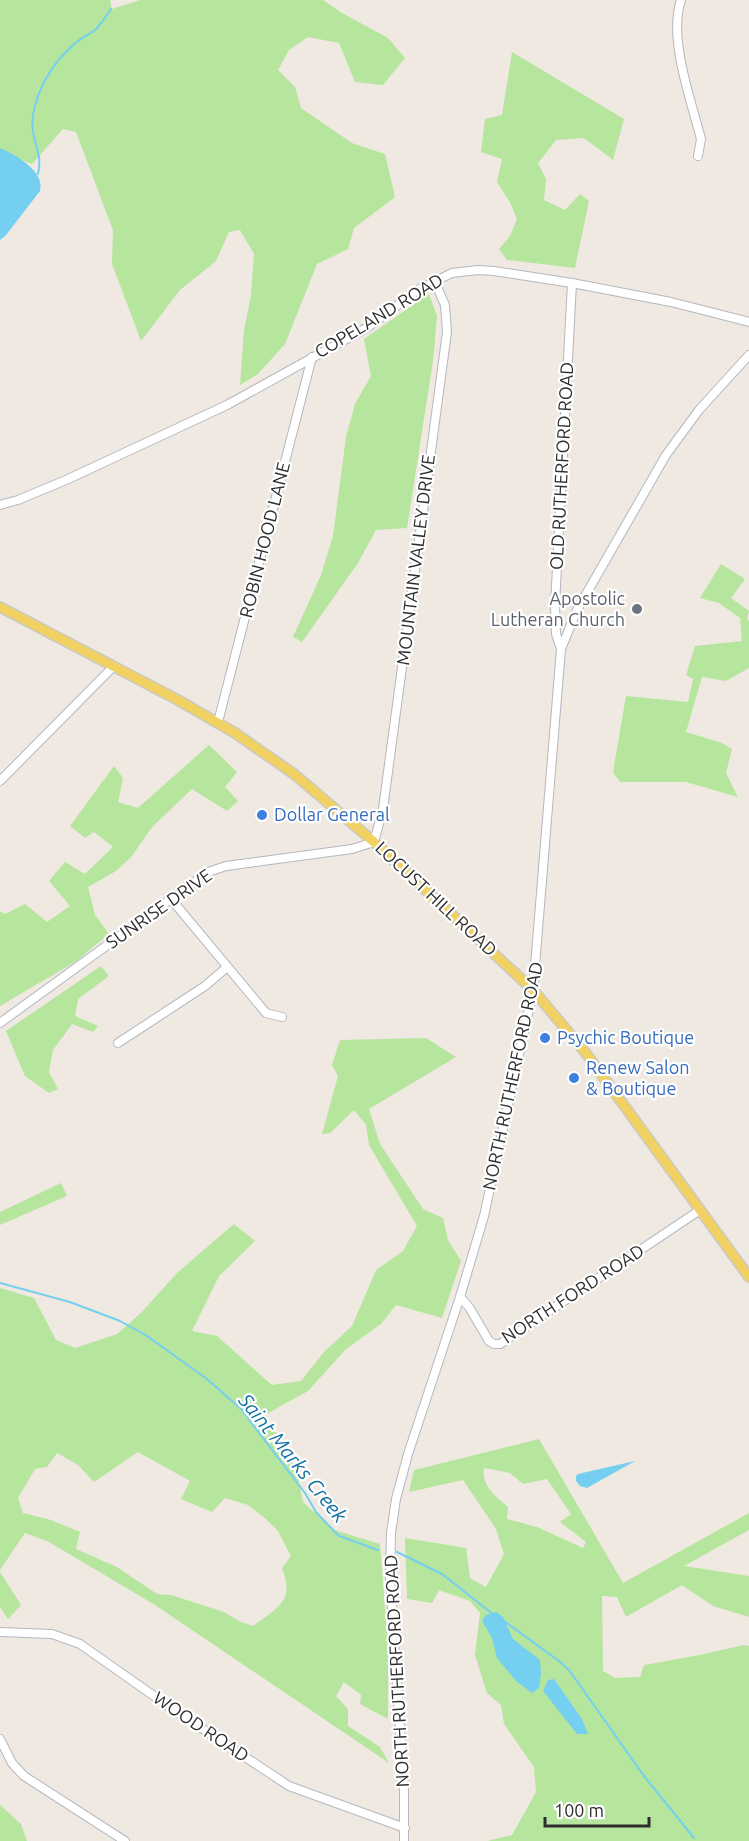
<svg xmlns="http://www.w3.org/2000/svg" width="749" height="1841" font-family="Ubuntu,sans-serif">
<rect width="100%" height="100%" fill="#efe9e1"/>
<g fill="#b6e59e" fill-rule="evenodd">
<path d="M0 0H110L112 9 140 0H323L342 13 388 38 405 58 383 85 355 82 339 43 308 37 289 50 278 70 295 87 301 108 352 143 385 154 395 197 354 228 348 249 317 264 285 344 258 374 240 385 244 330 251 296 254 254 240 230 229 232 216 261 180 290 141 341 112 264 113 230 76 132 63 129 32 164 0 152Z"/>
<path d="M512 52 624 119 613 160 584 138 556 140 538 163 546 179 544 200 565 210 580 194 589 201 575 268 507 260 499 249 510 236 517 219 511 204 497 182 502 159 481 152 485 119 502 115Z"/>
<path d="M429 294 437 316 433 361 407 528 376 530 358 563 302 642 293 637 321 575 333 536 346 437 355 404 371 376 364 339Z"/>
<path d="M721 564 745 579 731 598 749 611 747 619 749 621V668L726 681 702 677 686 732 722 743 732 749 726 773 738 797 686 782H620L613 772 626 696 688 702 693 679 686 675 695 646 742 641 740 618 719 603 700 598Z"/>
<path d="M209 745 237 772 225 787 238 801 227 811 192 789 152 827 132 856 116 871 88 887 95 915 109 934 75 962 0 1006V911L5 914 25 904 47 922 70 906 49 881 65 862 85 874 113 847 94 832 85 838 70 826 114 766 123 778 118 802 138 808Z"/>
<path d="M101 966 109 976 78 999 75 1016 98 1026 93 1032 72 1024 53 1050 49 1072 58 1089 49 1093 25 1076 6 1031Z"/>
<path d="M426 1038 456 1057 369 1109 380 1144 423 1209 443 1218 448 1240 461 1261 442 1318 396 1305 381 1324 346 1349 308 1391 261 1417 285 1442 297 1473 303 1502 334 1530 380 1544 388 1646V1719L360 1704 361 1695 344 1682 336 1696 348 1709V1726L380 1747 389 1763 155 1605 49 1542 25 1533 0 1570V1288L34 1298 56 1340 75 1348 117 1334 141 1313 177 1273 234 1224 255 1241 219 1276 192 1331 217 1336 272 1385 301 1381 324 1352 352 1326 376 1270 403 1251 417 1226 369 1145 366 1125 354 1110 330 1133 322 1134 338 1076 332 1065 340 1040ZM138 1452 190 1481 181 1499 212 1512 225 1498 248 1505 266 1519 278 1531 291 1556 282 1568C295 1601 278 1608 253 1626L241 1622 224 1612 171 1595 157 1594 117 1567 76 1549 80 1532 51 1520 23 1513 18 1498 35 1469 47 1467 57 1453 78 1465 94 1482Z"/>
<path d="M61 1183 67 1196 0 1225V1212Z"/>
<path d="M539 1439 623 1583 749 1513V1530L684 1566 749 1576V1617L713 1606 682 1585 626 1617 617 1597 602 1596 603 1671 615 1678 640 1677 644 1665 700 1655 744 1645 749 1646V1841H487L512 1835 536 1792 534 1767 504 1724 501 1705 487 1693 475 1655 480 1613 470 1601 439 1590 432 1603 407 1599 405 1538 466 1548 470 1578 486 1587 504 1554 496 1529 463 1480 409 1492 414 1470ZM484 1468 510 1473 523 1484 547 1479 571 1514 560 1522 586 1542 583 1548 537 1527 507 1519 508 1507C496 1497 481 1486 484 1468Z"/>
<path d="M0 1572 21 1605 8 1619 0 1607Z"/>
<path d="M0 1805 21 1824 27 1841H0Z"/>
</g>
<g fill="#75cff0">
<path d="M0 148C16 155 45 171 40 191L6 235 0 240Z"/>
<path d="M635 1461 587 1488 580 1486 576 1481V1476L578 1474Z"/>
<path d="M496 1612 503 1617 513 1639 540 1660 541 1674 539 1688 532 1693 516 1681 497 1658 492 1638 482 1621 486 1615Z"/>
<path d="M554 1679 582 1719 588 1734H577L543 1691 548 1680Z"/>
</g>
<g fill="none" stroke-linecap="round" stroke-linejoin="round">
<g stroke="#75cff0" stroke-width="2">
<path d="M38 174C44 152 29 139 33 115 37 90 52 64 71 47 78 39 90 35 97 28 102 22 107 15 111 9"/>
<path d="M0 1283 70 1302 120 1321 147 1336 207 1379 241 1409 305 1493 316 1512 339 1536 378 1550"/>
<path d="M397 1552 442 1574 494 1615"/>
<path d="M504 1621 559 1661 569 1670 644 1776 694 1838"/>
</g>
<defs>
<g id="minor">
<path d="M681 0C668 38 691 100 701 139L698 156"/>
<path d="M0 505 18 500 66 480 227 405 368 327 421 288 452 273 478 270 494 271 572 283 671 302 749 322"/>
<path d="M561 649 556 634 555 605 572 283"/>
<path d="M218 722 312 357"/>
<path d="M0 781 114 666"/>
<path d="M171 899 266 1013 282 1017"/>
<path d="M0 1023 208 872 226 866 352 849 374 842 383 809 447 332 445 305 434 280"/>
<path d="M118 1043 205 986 226 968"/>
<path d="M460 1297 469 1307 489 1341 494 1344H500L700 1210"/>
<path d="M0 1632 52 1634 80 1644 174 1710 289 1786 405 1828"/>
<path d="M0 1739 12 1763 24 1776 125 1841"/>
<path d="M404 1841V1791L390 1578 391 1533 396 1499 408 1454 460 1297 484 1216 533 990 561 649 577 610 666 455 699 410 749 355"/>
</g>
<path id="major" d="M0 607 178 700 235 733 294 774 374 842 533 990 585 1052 749 1277"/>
</defs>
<use href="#minor" stroke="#b4b7c1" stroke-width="10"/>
<use href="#major" stroke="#c9c9c9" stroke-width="12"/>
<use href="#minor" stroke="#fff" stroke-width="8"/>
<use href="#major" stroke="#f2d163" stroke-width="9"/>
</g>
<circle fill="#6b7280" stroke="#fff" stroke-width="2" cx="637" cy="609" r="6"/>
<g fill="#3f7fe0" stroke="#fff" stroke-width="2">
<circle cx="262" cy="815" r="6"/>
<circle cx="545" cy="1038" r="6"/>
<circle cx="574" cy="1078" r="6"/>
</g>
<g text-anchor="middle" stroke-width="4.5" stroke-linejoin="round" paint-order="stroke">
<g font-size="18" fill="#2e2e2e" stroke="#fff">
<text transform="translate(379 316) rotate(-31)" y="6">COPELAND ROAD</text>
<text transform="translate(562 466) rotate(-87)" y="6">OLD RUTHERFORD ROAD</text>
<text transform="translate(265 540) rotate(-76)" y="6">ROBIN HOOD LANE</text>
<text transform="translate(416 560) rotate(-83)" y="6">MOUNTAIN VALLEY DRIVE</text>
<text transform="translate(436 899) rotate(43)" y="6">LOCUST HILL ROAD</text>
<text transform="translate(159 909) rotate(-35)" y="6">SUNRISE DRIVE</text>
<text transform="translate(513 1076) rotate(-78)" y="6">NORTH RUTHERFORD ROAD</text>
<text transform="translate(573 1294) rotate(-33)" y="6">NORTH FORD ROAD</text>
<text transform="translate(397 1671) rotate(-93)" y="6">NORTH RUTHERFORD ROAD</text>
<text transform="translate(201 1727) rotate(34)" y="6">WOOD ROAD</text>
</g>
<g font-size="18" fill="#5b616d" stroke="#fff" text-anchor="end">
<text x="625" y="605">Apostolic<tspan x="625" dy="21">Lutheran Church</tspan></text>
</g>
<g font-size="18" fill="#366cbe" stroke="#fff" text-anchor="start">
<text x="274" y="821">Dollar General</text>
<text x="557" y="1044">Psychic Boutique</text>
<text x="586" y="1074">Renew Salon<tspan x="586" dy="21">&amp; Boutique</tspan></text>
</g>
<g font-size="20" font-style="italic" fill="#0d6fa3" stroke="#fff">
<text transform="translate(293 1458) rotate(51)" y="7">Saint Marks Creek</text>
</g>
</g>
<path d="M545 1817v9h104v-9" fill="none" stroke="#2e2e2e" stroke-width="3"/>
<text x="554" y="1817" font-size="18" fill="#2e2e2e" stroke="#ffffff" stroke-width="4.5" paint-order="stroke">100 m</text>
</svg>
